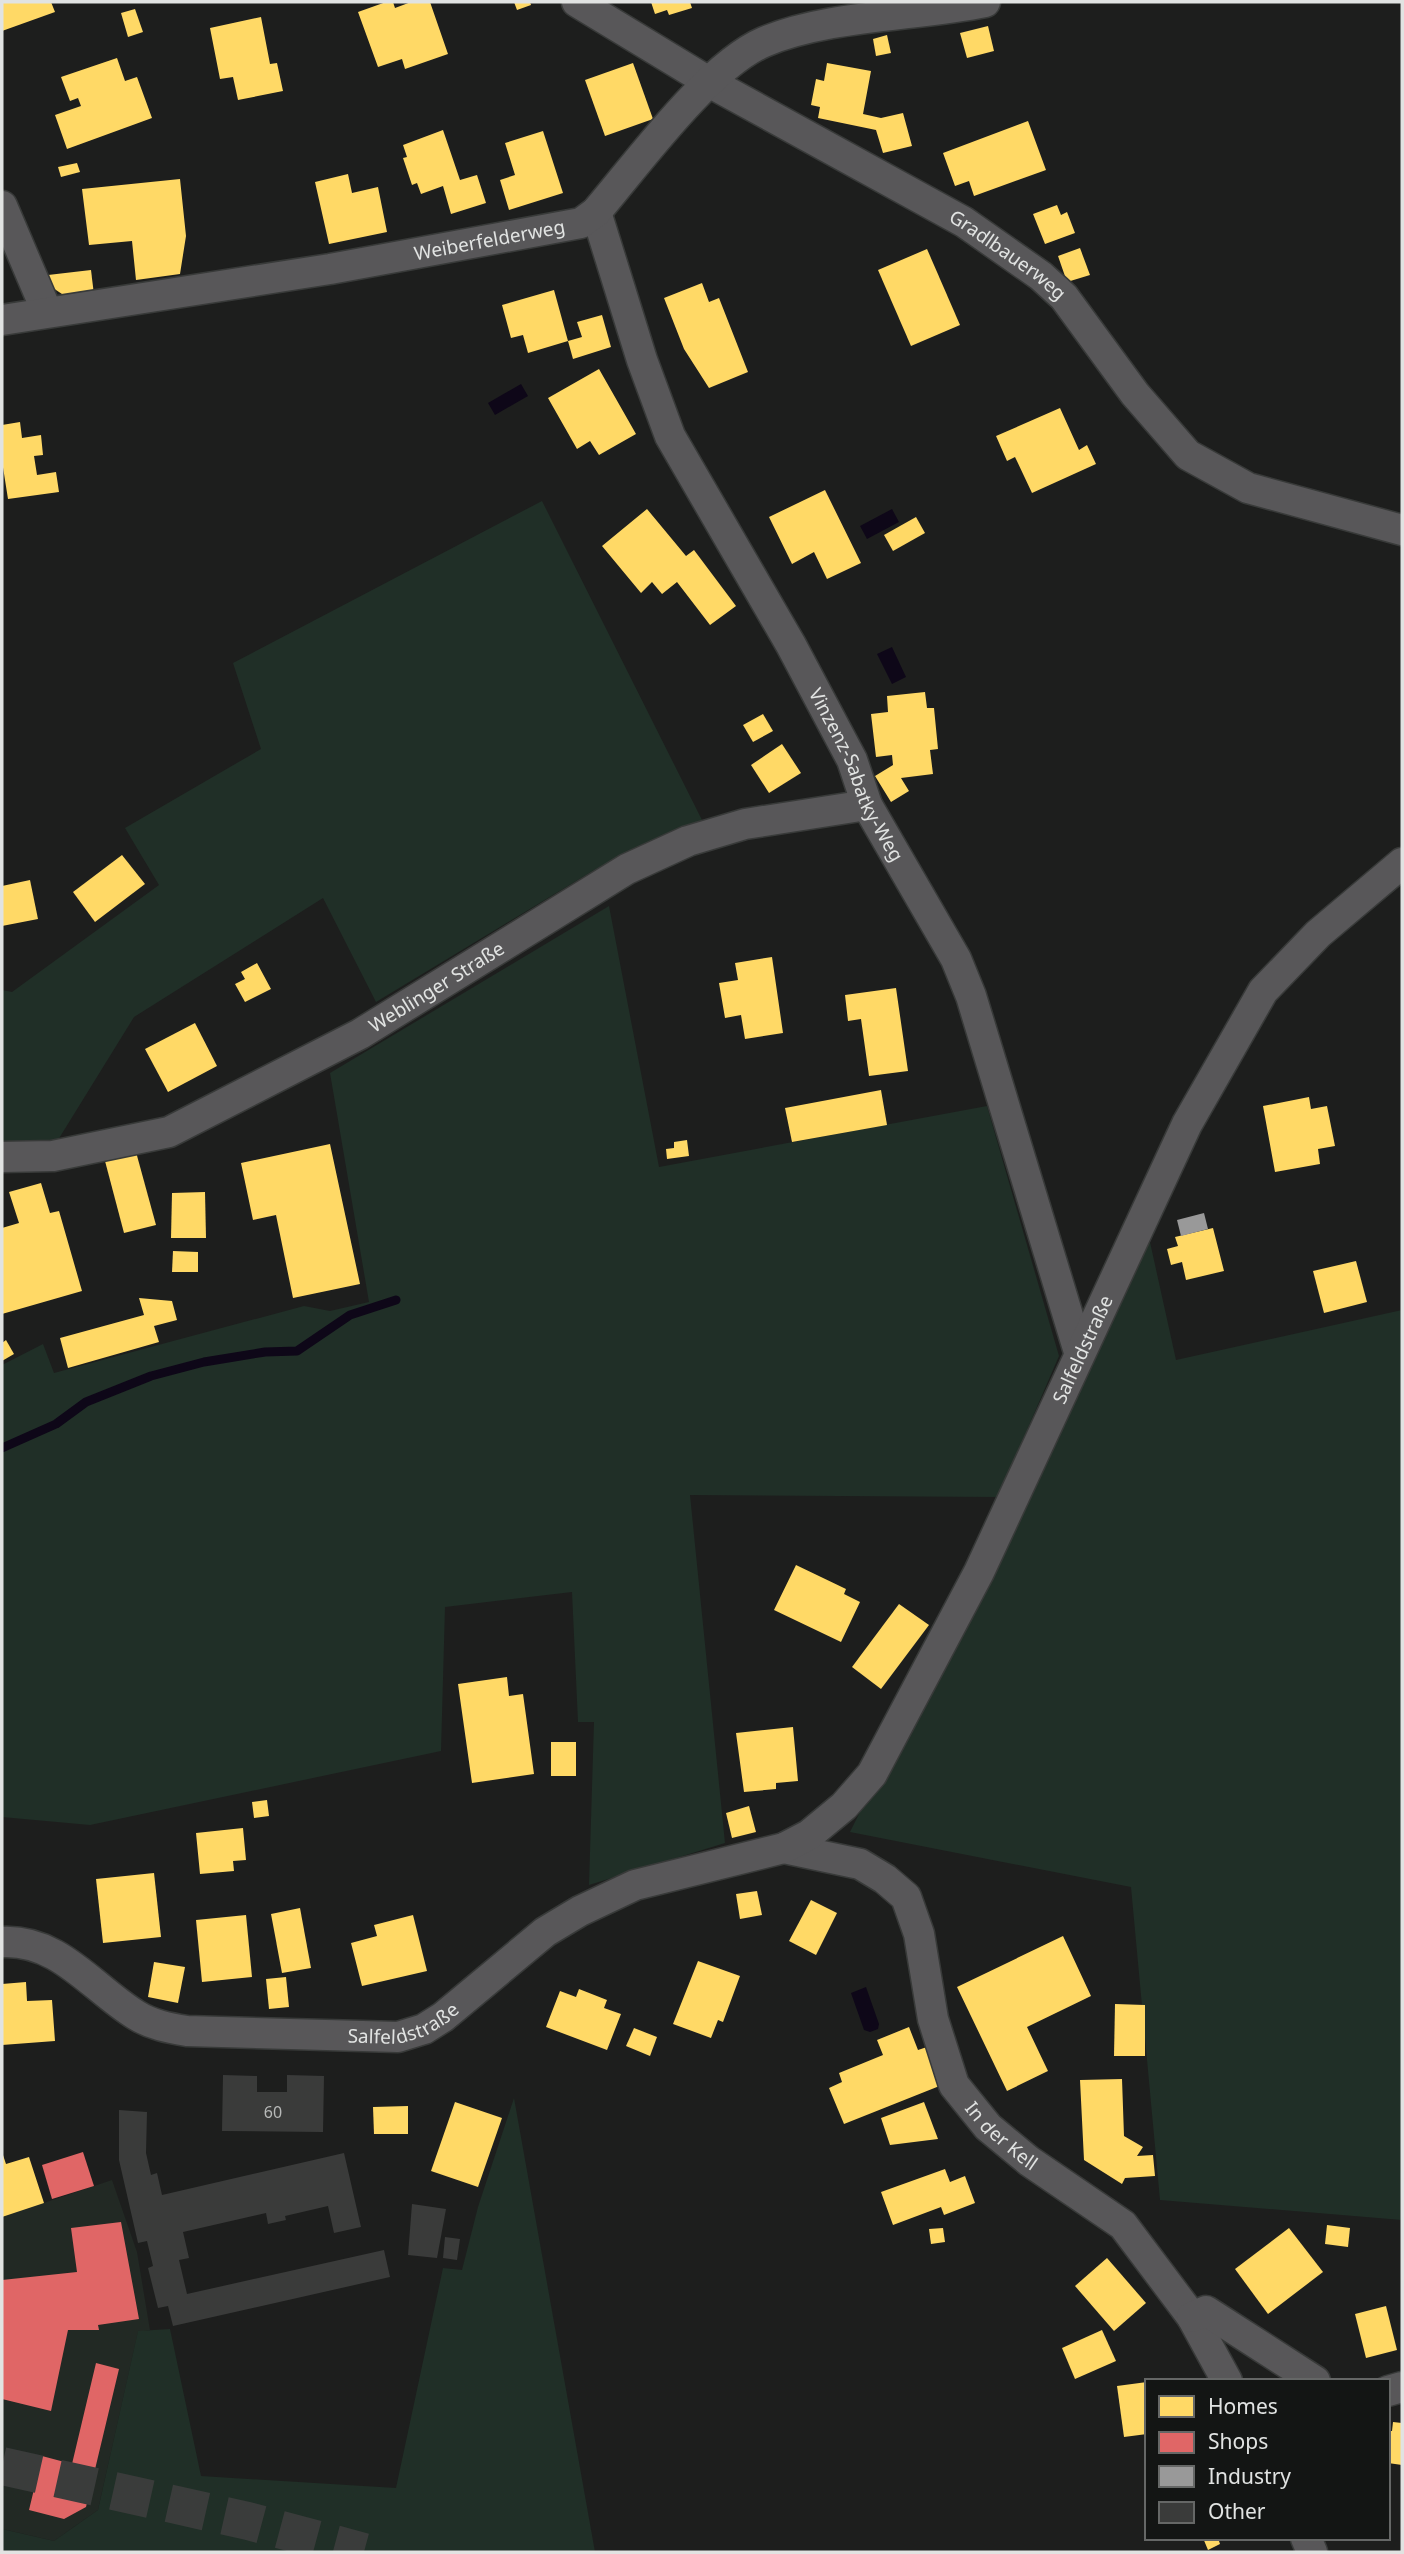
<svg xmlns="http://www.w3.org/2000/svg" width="1404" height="2554" font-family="'Noto Sans',sans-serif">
<rect width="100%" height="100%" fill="#1d1e1d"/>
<path fill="#222924" d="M112 2180 137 2252 150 2330 138 2332 98 2510 54 2541 2 2529V2217Z"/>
<g fill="#202f27">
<path d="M542 501 702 820 596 869 376 1002 323 898 134 1017 58 1140 2 1150V990L12 992 159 885 125 828 261 749 233 663Z"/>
<path d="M609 906 659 1167 987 1106 1059 1356 998 1497 690 1495 725 1843 589 1885 594 1722H578L572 1592 445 1607 441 1751 90 1825 2 1817V1365L43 1344 54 1373 304 1306 330 1311 369 1302 330 1073Z"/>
<path d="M1148 1233 1176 1360 1402 1310V2220L1160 2200 1131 1887 850 1832Z"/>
<path d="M514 2098 595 2552H2V2529L54 2541 98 2510 138 2331 170 2329 201 2476 396 2488 443 2268 462 2270 478 2207Z"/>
</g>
<g fill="#0e0718">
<path d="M521 384 528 396 495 415 488 403Z"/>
<path d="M892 509 899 522 867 539 860 526Z"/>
<path d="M892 647 906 677 892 684 877 654Z"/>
<path d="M866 1987 879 2024 878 2029 870 2032 864 2030 851 1993Z"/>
</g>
<g fill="#ffd966">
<path d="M2 2H51L55 12 2 31Z"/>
<path d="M386 2H393L395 8 411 2H430L448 54 405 69 402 59 378 67 358 12Z"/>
<path d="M514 2H530L531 5 517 10Z"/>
<path d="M651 2H690L692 8 669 15 667 10 655 14Z"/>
<path d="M135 9 143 32 128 37 121 13Z"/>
<path d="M261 17 270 64 277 63 283 91 238 100 233 77 220 79 210 28Z"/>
<path d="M988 26 994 51 967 58 960 33Z"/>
<path d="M887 35 891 53 876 56 873 39Z"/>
<path d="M117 58 125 81 137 77 152 118 67 149 55 115 81 106 78 98 70 101 61 77Z"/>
<path d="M633 63 653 119 605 136 585 80Z"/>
<path d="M827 63 871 71 863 114 881 118 903 113 912 146 883 153 876 130 818 118 820 107 811 105 816 79 824 81Z"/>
<path d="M1028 121 1046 170 974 196 969 181 955 186 943 153Z"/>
<path d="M443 130 460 180 477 175 486 203 451 214 443 186 421 194 417 183 412 185 403 158 407 157 403 145Z"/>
<path d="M543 131 563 193 509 210 500 180 515 175 505 143Z"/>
<path d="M77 163 80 172 61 177 58 167Z"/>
<path d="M348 174 352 193 378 187 387 232 329 244 315 182Z"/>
<path d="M180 179 186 236 180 274 136 280 132 241 89 245 82 189Z"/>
<path d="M1057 205 1061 215 1067 212 1075 233 1045 244 1033 214Z"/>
<path d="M1080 248 1090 275 1067 282 1058 256Z"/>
<path d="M927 249 960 325 911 346 878 270Z"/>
<path d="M91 270 94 295 68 298 50 286 48 275Z"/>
<path d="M702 283 709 302 719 298 748 372 709 388 684 349 664 298Z"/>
<path d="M554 290 568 341 528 353 523 335 511 338 502 305Z"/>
<path d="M602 315 611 347 573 359 568 341 582 337 577 322Z"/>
<path d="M599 369 636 434 599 455 590 441 577 449 548 398Z"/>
<path d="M1060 408 1079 450 1087 445 1096 464 1032 493 1015 457 1007 461 996 436Z"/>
<path d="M20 422 22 438 41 435 43 455 34 456 37 475 56 472 59 492 8 499 2 461V425Z"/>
<path d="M825 490 861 563 827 579 814 552 792 564 769 517Z"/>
<path d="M647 509 686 556 694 550 736 606 710 625 677 582 662 594 652 582 641 593 602 546Z"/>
<path d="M916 517 925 533 893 551 884 535Z"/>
<path d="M925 692 927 708H934L938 749 930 750 933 774 901 778 909 791 891 802 875 776 893 765 892 755 876 757 871 714 888 712 887 696Z"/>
<path d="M763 714 773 731 753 742 743 725Z"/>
<path d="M782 744 801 773 769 793 751 765Z"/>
<path d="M122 855 145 884 95 922 73 892Z"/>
<path d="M30 880 38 919 2 926V886Z"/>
<path d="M772 957 783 1033 745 1039 741 1015 725 1018 719 983 738 980 735 963Z"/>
<path d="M257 963 271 989 245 1002 235 984 245 979 241 972Z"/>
<path d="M896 988 908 1071 869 1076 861 1019 848 1021 845 995Z"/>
<path d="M195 1023 217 1066 168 1092 145 1049Z"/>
<path d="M881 1090 887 1125 792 1142 785 1108Z"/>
<path d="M1309 1097 1311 1109 1327 1106 1335 1146 1318 1149 1320 1164 1275 1172 1263 1106Z"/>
<path d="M687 1140 689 1156 667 1159 666 1149 674 1148V1142Z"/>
<path d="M330 1144 360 1284 293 1298 276 1215 253 1220 241 1163Z"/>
<path d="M136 1152 156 1225 124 1233 105 1161Z"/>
<path d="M41 1183 50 1213 59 1211 82 1291 2 1314V1228L19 1223 9 1192Z"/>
<path d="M205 1192 206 1238H171L172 1193Z"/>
<path d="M1213 1228 1224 1271 1186 1280 1182 1262 1171 1265 1167 1249 1178 1246 1175 1237Z"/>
<path d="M173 1251 198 1252V1272H172Z"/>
<path d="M1356 1261 1367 1302 1324 1313 1313 1271Z"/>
<path d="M139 1298 172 1301 177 1320 154 1326 159 1342 68 1368 60 1338 144 1315Z"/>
<path d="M6 1340 14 1354 2 1361V1343Z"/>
<path d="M796 1565 846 1589 844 1594 860 1602 841 1642 774 1610Z"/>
<path d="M899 1604 929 1625 881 1689 852 1667Z"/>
<path d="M507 1677 509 1696 523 1694 534 1774 472 1783 458 1684Z"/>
<path d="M793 1727 798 1781 776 1783V1789L744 1792 736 1733Z"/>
<rect x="551" y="1742" width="25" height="34"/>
<path d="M267 1800 269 1816 254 1818 252 1802Z"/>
<path d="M749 1806 756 1832 732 1838 726 1813Z"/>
<path d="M243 1828 246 1860 233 1861 234 1871 200 1874 196 1833Z"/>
<path d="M154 1873 161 1937 103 1943 96 1879Z"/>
<path d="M757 1891 762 1915 740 1919 736 1894Z"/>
<path d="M811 1900 837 1913 816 1955 789 1941Z"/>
<path d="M300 1908 311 1968 282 1973 271 1914Z"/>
<path d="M246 1915 252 1977 202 1982 196 1920Z"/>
<path d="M413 1915 427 1971 362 1986 351 1943 377 1936 374 1925Z"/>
<path d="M1063 1936 1091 1996 1027 2027 1048 2071 1007 2091 957 1987Z"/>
<path d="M698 1961 740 1976 723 2022 718 2020 711 2038 673 2024Z"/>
<path d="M154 1962 185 1967 178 2003 148 1997Z"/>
<path d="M286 1977 289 2007 269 2009 266 1979Z"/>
<path d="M26 1982 27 2001 52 2000 55 2041 2 2045V1984Z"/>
<path d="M579 1989 607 2000 604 2008 621 2014 607 2050 546 2027 560 1991 576 1997Z"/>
<path d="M1115 2004 1145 2005V2056H1114Z"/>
<path d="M909 2027 918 2050 927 2047 942 2085 844 2124 829 2088 842 2082 839 2073 883 2055 877 2040Z"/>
<path d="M634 2028 657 2037 650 2056 626 2046Z"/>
<path d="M1122 2079 1124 2136 1143 2147 1137 2156 1153 2155 1155 2176 1125 2178 1122 2184 1084 2160 1080 2080Z"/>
<path d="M455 2102 502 2118 478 2187 431 2171Z"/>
<path d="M924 2102 938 2139 890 2145 881 2118Z"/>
<path d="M408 2106V2134H374L373 2107Z"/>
<path d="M2 2152 6 2164 29 2157 44 2203 2 2217Z"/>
<path d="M945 2169 950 2182 965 2176 975 2203 944 2215 941 2207 893 2225 881 2192Z"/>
<path d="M1327 2225 1350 2228 1348 2247 1325 2244Z"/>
<path d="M943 2228 945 2242 931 2244 929 2229Z"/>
<path d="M1289 2228 1323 2272 1268 2314 1235 2269Z"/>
<path d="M1107 2258 1146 2303 1114 2331 1075 2286Z"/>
<path d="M1386 2306 1397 2350 1366 2358 1355 2314Z"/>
<path d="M1102 2330 1116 2361 1075 2379 1062 2348Z"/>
<path d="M1147 2382V2434L1124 2437 1117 2386Z"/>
<path d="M1393 2422 1402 2423V2465L1388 2463V2431H1392Z"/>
<path d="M1203 2538H1218L1220 2544 1208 2550Z"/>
</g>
<g fill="#e06666">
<path d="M83 2152 94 2186 52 2199 42 2165Z"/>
<path d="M121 2222 139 2319 98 2325 99 2330H68L51 2411 2 2399V2280L77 2272 71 2228Z"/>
<path d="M96 2363 119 2369 86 2507 64 2519 29 2510 42 2456 72 2464Z"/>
</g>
<path fill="#999" d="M1204 1213 1208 1229 1181 1236 1177 1220Z"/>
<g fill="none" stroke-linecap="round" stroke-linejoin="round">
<path stroke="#0e0718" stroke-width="9" d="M2 1448 56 1424 86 1402 151 1376 204 1362 265 1352 297 1351 350 1315 396 1300"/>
</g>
<g fill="#3a3b3a">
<path d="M223 2075 257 2076V2092H287V2075L324 2076 323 2132 222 2131Z"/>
<path d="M119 2110 147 2112 146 2153 151 2175 157 2173 162 2195 344 2153 361 2227 334 2233 328 2206 285 2216 286 2220 268 2224 266 2213 183 2232 189 2258 179 2260 187 2294 384 2250 390 2277 173 2326 168 2306 158 2308 148 2268 153 2266 147 2241 138 2243 119 2160Z"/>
<path d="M412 2204 446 2209 437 2258 408 2255Z"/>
<path d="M445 2237 460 2239 457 2260 443 2258Z"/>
</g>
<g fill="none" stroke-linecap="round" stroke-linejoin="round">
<path stroke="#3a3c3b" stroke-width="38" stroke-dasharray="38 19" stroke-linecap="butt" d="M2 2466 248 2521 364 2552"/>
<defs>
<g id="street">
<path id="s1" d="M577 2 709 82 964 222 1041 276 1064 297 1135 394 1188 455 1248 488 1402 530"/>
<path d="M2 206 47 312"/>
<path id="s2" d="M596 212 642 360 670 436 791 645 852 760 867 805 956 959 971 996 1079 1352"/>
<path id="s3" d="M2 320 330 269 581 223 596 212C637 164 708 66 764 42 827 15 917 16 985 2"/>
<path id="s4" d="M2 1157 53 1156 169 1132 360 1034 627 869 688 841 745 824 867 805"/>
<path id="s5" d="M784 1848 860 1864 885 1879 906 1897 919 1934 933 2019 954 2085 988 2127 1029 2161 1123 2225 1192 2317 1227 2381"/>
<path id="s6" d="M2 1942C59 1939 92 1988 136 2015 152 2025 169 2028 187 2031L398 2037 424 2029 443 2017 545 1932 580 1911 635 1885 784 1848 809 1835 844 1806 872 1774 979 1572 1187 1124 1263 991 1318 934 1402 863"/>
<path d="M1192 2317 1206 2311 1315 2381"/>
<path d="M1388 2391 1402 2387"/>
<path d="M1306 2538 1312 2552"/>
</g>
</defs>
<use href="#street" stroke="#383a39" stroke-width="33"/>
<use href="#street" stroke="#585759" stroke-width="30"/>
</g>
<g text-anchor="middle" stroke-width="7" stroke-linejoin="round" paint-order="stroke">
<g font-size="16" fill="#b7b9b8">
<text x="273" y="2118">60</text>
</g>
<g font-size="19" fill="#e1e3e2" stroke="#131514">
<text dy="7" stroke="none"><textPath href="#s3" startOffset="494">Weiberfelderweg</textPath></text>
<text dy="7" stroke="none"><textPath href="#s1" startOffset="500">Gradlbauerweg</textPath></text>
<text dy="7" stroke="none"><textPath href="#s2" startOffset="623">Vinzenz-Sabatky-Weg</textPath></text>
<text dy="7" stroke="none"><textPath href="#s4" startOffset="474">Weblinger Straße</textPath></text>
<text dy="7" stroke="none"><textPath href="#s6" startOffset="1449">Salfeldstraße</textPath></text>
<text dy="7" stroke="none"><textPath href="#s6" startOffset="429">Salfeldstraße</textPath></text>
<text dy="7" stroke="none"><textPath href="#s5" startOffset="399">In der Kell</textPath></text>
</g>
</g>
<rect width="1404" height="2554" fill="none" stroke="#e1e3e2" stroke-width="7"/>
<rect x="1145" y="2379" width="245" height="161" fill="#131514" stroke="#656766" stroke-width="2"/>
<rect x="1159" y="2396" width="35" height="21" fill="#ffd966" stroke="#656766" stroke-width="2"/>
<text x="1208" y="2414" font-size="21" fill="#e1e3e2">Homes</text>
<rect x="1159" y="2432" width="35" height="21" fill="#e06666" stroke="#656766" stroke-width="2"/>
<text x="1208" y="2449" font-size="21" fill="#e1e3e2">Shops</text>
<rect x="1159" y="2466" width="35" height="21" fill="#999999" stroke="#656766" stroke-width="2"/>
<text x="1208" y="2484" font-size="21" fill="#e1e3e2">Industry</text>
<rect x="1159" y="2502" width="35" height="21" fill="#3a3b3a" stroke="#656766" stroke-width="2"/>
<text x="1208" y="2519" font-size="21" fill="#e1e3e2">Other</text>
</svg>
